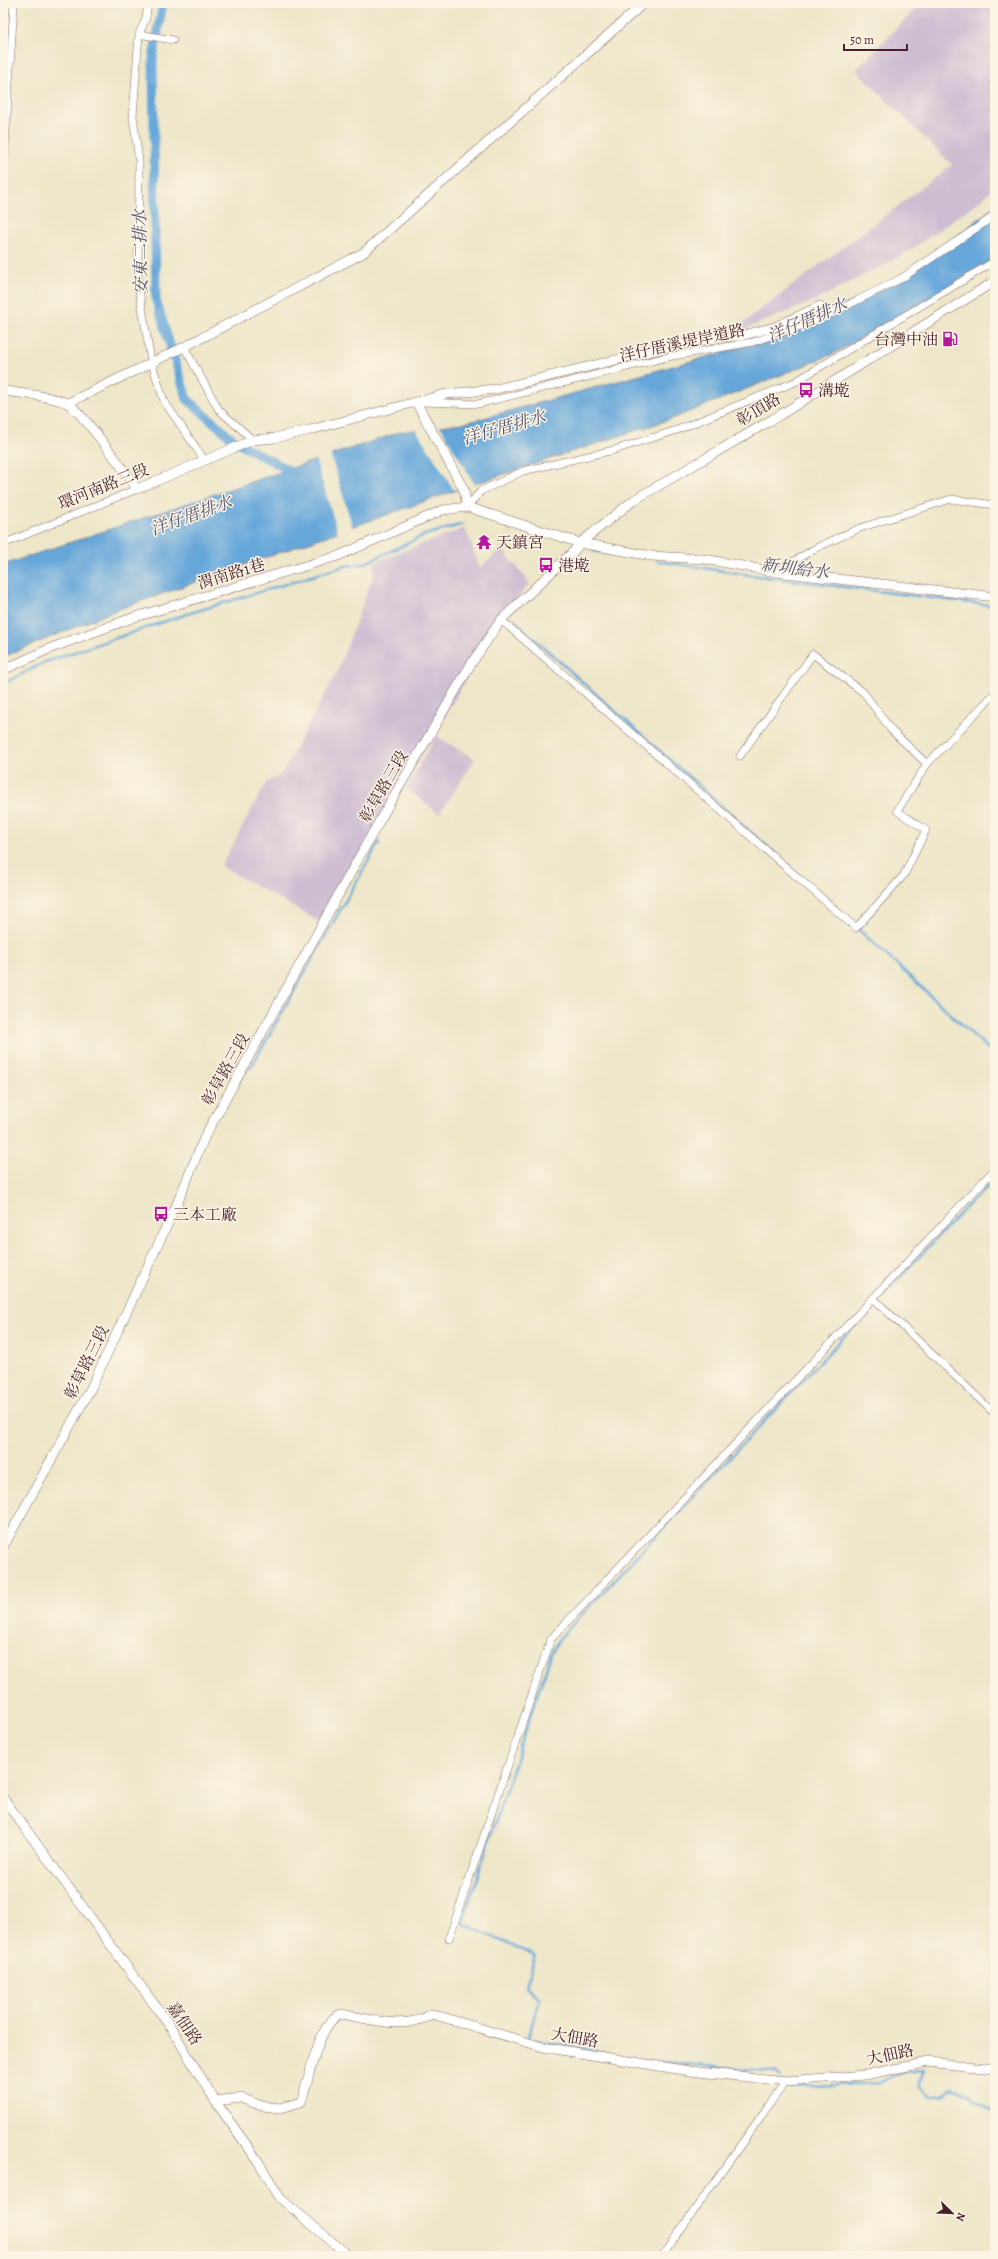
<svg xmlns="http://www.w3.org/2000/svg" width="998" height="2259" font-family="Alegreya,'Noto Serif TC',serif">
<rect width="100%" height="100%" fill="#fcf5e5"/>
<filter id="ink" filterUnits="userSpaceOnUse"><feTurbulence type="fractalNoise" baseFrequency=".025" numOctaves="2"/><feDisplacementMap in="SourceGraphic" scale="8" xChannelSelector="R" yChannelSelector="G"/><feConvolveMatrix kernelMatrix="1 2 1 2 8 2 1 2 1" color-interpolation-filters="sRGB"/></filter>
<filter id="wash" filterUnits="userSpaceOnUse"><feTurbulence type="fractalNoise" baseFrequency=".012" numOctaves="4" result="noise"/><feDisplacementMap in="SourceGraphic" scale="16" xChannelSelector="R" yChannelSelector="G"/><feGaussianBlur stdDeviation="0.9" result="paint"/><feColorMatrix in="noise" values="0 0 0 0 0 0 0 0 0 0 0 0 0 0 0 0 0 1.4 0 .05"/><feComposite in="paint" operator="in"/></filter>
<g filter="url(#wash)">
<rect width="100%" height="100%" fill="#ede6c8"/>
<g fill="#cdbed2">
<path d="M921 3H995V186L981 200 903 255 814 301 742 330 739 326 952 165 856 70Z"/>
<path d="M465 528 480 568 502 549 530 583 501 620 323 924 221 866 266 783 280 775 286 766 338 670 374 574V562Z"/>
<path d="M436 736 475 759 439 814 406 788Z"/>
</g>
<path fill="#66a7da" stroke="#586382" d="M995 206V258L937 295 833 354 674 418 477 483 116 610 3 657V565L400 432 469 422 754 344 903 280Z"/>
<g fill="#ede6c8">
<path d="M439 424 475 485 454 490 415 428Z"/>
<path d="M330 453 353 529 338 533 315 458Z"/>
</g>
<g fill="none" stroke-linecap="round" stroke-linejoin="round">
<g stroke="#66a7da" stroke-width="2.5">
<path d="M593 551 629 556"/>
<path d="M657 561 750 575 995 606"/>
<path d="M512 619 790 867"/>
<path d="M3 684 45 662 184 615 345 566 363 564 425 535 463 524"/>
<path d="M857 928 995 1055"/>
<path d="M250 1069 379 842"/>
<path d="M527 2039 540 1999 526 1986 535 1956 462 1923 551 1654 559 1639 968 1205 995 1180"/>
<path d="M534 2040 606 2053"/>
<path d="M662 2062 775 2072 781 2077"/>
<path d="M787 2083 791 2087 879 2083 903 2072 924 2070 918 2086 931 2096 945 2094 952 2087 967 2093 995 2113"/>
</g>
<path stroke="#66a7da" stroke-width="9" d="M163 3 153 59 156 300 187 399 236 442 298 475"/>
</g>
</g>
<g filter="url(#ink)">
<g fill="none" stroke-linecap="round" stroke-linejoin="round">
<defs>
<g id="minor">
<path d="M148 3 146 18 139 34 133 116 139 161 138 283 151 361 164 401 205 461"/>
<path d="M144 35 173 40"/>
<path d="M3 178 14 3"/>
<path d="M184 347 219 410 253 440"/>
<path d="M423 402 478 404 667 357 753 342 816 321 902 278 987 221 995 213"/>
<path d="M467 507 481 491 523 471 614 450 677 430 795 382 995 261"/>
<path d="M3 544 137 489"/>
<path d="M776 572 816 548 860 528 951 499 995 505"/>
<path d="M501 620 856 928 904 875 926 830 897 811 927 764 995 693"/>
<path d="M740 756 813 654 864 693 892 731 927 764"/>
<path d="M873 1298 995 1414"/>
<path d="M449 1938 551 1639 995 1169"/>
<path d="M662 2256 786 2081"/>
</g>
<g id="tertiary">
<path d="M3 391C24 394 47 395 67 403 79 408 127 474 137 489L253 440 275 438 310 430 446 394 496 389 681 344 722 337 740 336 775 327 820 306"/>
<path d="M416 402 464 490 467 507"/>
<path d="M68 403 184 347 363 253 644 3"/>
<path d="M3 670 51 648 132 618 338 556 443 510 467 507 580 543 652 556 704 559 776 572 995 597"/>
<path d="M3 1547 92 1386 176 1206 205 1136 377 825 471 664 501 620 574 551 580 543 634 500 780 415 995 281"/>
<path d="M3 1798 170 2026 215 2101 258 2161 280 2198 349 2256"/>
<path d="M215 2101 241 2098 262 2106 280 2108 301 2102C309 2081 318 2021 341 2014 371 2019 405 2031 432 2014L543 2047 689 2071 786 2081 865 2075 928 2062 995 2069"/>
</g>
</defs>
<use href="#minor" stroke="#836562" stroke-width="8"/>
<use href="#tertiary" stroke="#836562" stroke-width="10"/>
<use href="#minor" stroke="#fff" stroke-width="7"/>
<use href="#tertiary" stroke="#fff" stroke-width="9"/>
</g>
</g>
<defs>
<symbol id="fuel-bare" viewBox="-9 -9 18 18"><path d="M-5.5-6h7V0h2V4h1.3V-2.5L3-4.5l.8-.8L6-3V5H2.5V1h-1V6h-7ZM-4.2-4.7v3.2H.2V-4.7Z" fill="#b5179e" stroke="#fcf5e5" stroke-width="2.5" paint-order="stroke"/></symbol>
<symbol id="bus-bare" viewBox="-9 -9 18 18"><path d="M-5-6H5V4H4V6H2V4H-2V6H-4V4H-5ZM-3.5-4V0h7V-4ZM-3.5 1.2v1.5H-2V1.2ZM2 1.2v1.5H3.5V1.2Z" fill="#b5179e" stroke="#fcf5e5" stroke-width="2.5" paint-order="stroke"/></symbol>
<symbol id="temple-bare" viewBox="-9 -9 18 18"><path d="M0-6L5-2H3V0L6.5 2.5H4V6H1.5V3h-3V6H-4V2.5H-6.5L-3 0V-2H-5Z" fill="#b5179e" stroke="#fcf5e5" stroke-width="2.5" paint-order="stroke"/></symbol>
</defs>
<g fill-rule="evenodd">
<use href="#fuel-bare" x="939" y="328" width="22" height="22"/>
<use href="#bus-bare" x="795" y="379" width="22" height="22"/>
<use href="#temple-bare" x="473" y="531" width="22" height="22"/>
<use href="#bus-bare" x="535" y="554" width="22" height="22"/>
<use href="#bus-bare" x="150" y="1203" width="22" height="22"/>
</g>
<g text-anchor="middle" stroke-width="3" stroke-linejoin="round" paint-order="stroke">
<g font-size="16" fill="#4a1f2b" stroke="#fcf5e5" text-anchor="start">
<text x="938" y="345" text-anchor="end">台灣中油</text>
<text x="818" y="396">溝墘</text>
<text x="496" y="548">天鎮宮</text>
<text x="558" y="571">港墘</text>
<text x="173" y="1220">三本工廠</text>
</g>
<g font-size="16" fill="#4a1f2b" stroke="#fcf5e5">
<text transform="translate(682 342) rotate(-12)" y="6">洋仔厝溪堤岸道路</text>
<text transform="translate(758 409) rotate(-31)" y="6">彰頂路</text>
<text transform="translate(103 486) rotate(-22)" y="6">環河南路三段</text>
<text transform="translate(231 573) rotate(-17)" y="6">渭南路1巷</text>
<text transform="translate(383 786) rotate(-60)" y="6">彰草路三段</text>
<text transform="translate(225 1069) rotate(-61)" y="6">彰草路三段</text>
<text transform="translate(86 1362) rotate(-64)" y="6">彰草路三段</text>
<text transform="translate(185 2023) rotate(56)" y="6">嘉佃路</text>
<text transform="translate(575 2037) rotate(10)" y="6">大佃路</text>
<text transform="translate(890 2054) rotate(-12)" y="6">大佃路</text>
</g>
<g font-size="17" font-style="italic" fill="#555571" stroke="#fcf5e5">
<text transform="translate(140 252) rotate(-91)" y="6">安東二排水</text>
<text transform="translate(807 320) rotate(-24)" y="6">洋仔厝排水</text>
<text transform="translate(504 427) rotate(-16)" y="6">洋仔厝排水</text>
<text transform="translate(191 515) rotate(-20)" y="6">洋仔厝排水</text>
<text transform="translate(795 568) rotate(7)" y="6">新圳給水</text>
</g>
</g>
<rect width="998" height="2259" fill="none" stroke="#fcf5e5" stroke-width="16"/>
<g transform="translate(952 2213) rotate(113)" stroke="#fcf5e5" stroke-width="3" paint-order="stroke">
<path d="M0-3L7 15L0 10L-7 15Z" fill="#4a1f2b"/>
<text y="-6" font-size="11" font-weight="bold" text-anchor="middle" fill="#4a1f2b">N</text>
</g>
<path d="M844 44v6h63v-6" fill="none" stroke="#4a1f2b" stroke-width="2"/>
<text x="850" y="44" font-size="12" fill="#4a1f2b" stroke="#fcf5e5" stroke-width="3" paint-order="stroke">50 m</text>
</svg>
